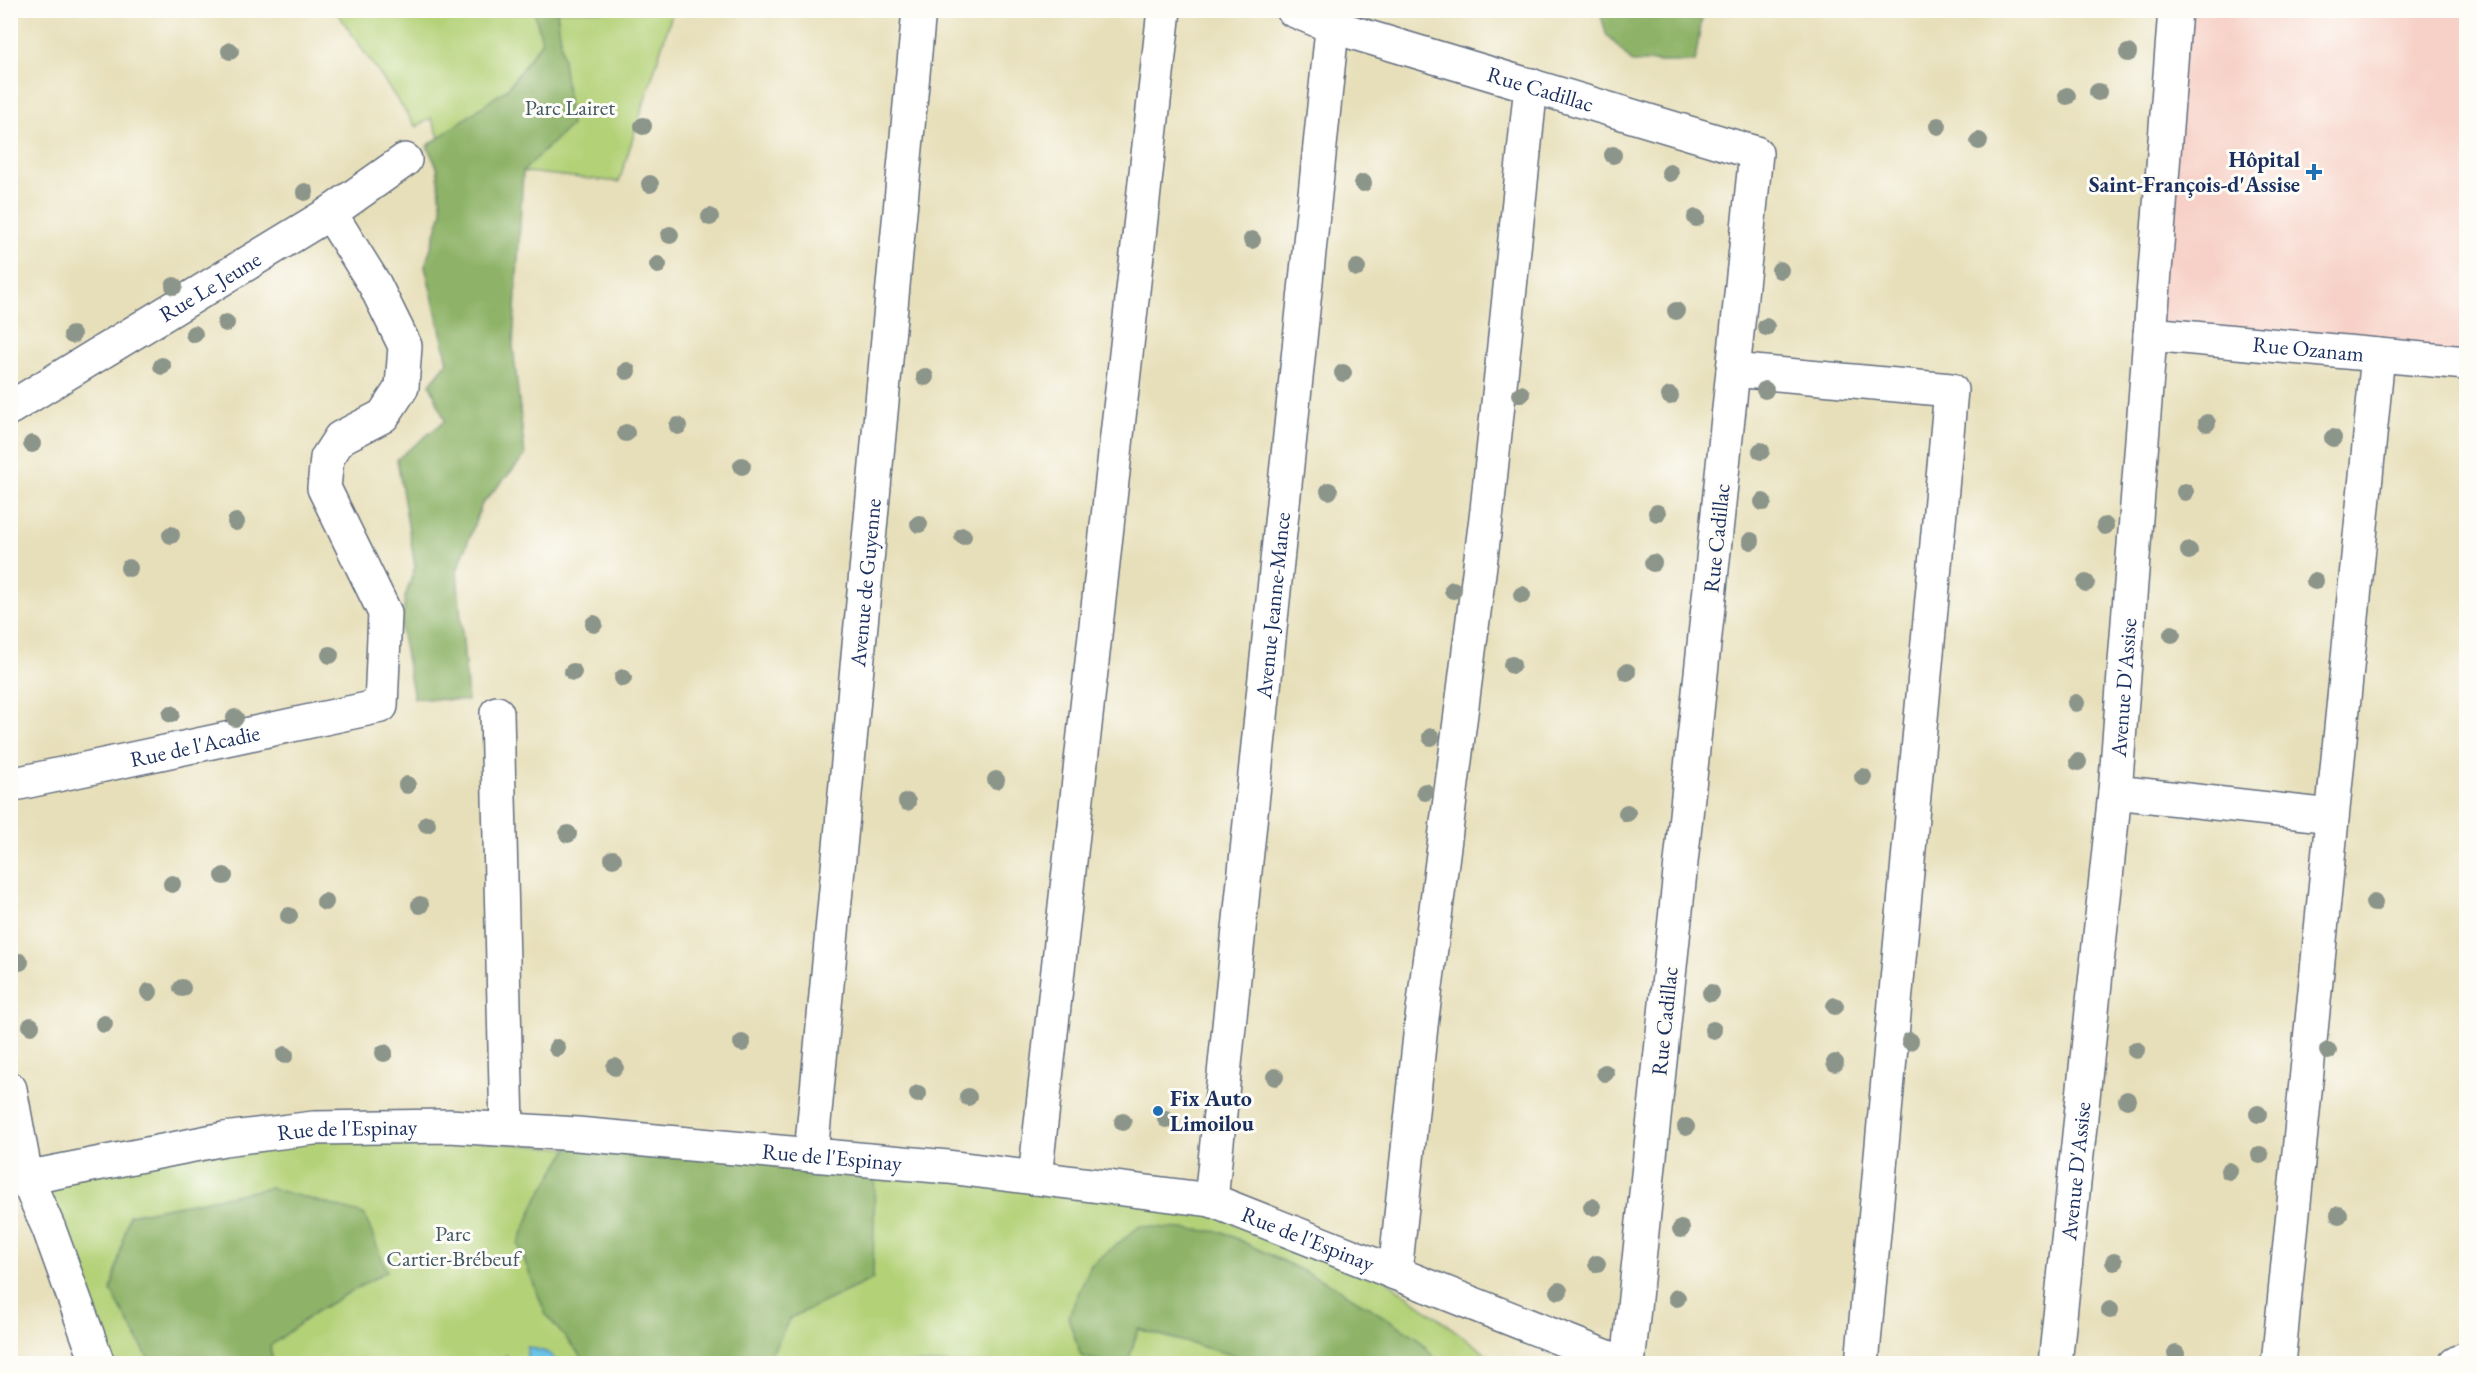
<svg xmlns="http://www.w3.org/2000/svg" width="2477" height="1374" font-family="'EB Garamond',serif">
<rect width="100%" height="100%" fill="#fdfcf7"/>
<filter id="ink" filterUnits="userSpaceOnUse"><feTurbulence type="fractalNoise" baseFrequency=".0167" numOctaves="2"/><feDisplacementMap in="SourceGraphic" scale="12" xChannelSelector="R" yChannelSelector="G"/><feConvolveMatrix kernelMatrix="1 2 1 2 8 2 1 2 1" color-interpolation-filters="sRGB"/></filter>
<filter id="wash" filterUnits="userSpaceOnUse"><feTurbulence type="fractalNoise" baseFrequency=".008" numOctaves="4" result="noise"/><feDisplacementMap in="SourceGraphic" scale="24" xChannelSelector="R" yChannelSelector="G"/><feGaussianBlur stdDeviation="1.35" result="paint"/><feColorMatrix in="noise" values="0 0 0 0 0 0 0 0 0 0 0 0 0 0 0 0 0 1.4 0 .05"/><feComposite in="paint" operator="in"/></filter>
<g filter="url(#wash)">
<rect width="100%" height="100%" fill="#e7dfb9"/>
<path fill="#f7d1c7" d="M2175 11H2466V363L2150 334Z"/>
<g fill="#b3d177" stroke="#67806a" stroke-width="1.5">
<path d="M336 11H673L619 182 451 164 431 118 416 127Z"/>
<path d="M314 1128 1211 1200 1356 1258 1499 1363 558 1364 549 1353 528 1347 526 1364 516 1363 506 1355 492 1364 98 1363 26 1177Z"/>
</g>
<g fill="#8eb368" stroke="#547163" stroke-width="1.5">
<path d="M534 11H557L571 125 523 171 513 346 525 456 482 504 457 571 468 701 414 698 401 630 405 597 415 567 397 459 445 421 430 384 448 362 425 266 442 212 437 167 427 146 508 88 542 41Z"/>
<path d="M1600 11H1703L1695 62H1632L1606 34Z"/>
<path d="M577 1134 875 1160 873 1279 790 1318 767 1363H587L546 1315 518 1244 537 1199Z"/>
<path d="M270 1188 364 1214 387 1271 317 1311 270 1346 273 1363H151L111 1291 129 1215Z"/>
<path d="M1140 1226 1223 1232 1334 1286 1417 1337 1438 1363H1261L1138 1329 1128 1363H1104L1081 1356 1068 1317 1091 1265Z"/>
</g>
<path fill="#65c0e3" stroke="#4078a0" stroke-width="1.5" d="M528 1347 549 1353 558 1363H526Z"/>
</g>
<g filter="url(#ink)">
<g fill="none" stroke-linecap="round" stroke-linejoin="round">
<defs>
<g id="minor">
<path id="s1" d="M1293 10 1331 26 1756 153 1628 1364"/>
<path id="s2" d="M2150 334 2466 363"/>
<path d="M1733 370 1951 390 1862 1364"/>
<path id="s3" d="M10 408 330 213 405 160"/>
<path d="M497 713 507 1129"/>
<path id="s4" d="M10 785 381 706 385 613 324 488 327 458 340 438 383 416 402 387 405 346 375 285 330 213"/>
<path d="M2115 792 2332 816"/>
<path d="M10 1089 26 1177 49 1229 98 1364"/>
<path id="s5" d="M811 1154 919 10"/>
<path d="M1035 1178 1164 10"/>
<path id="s6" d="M10 1181 224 1139 314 1128 449 1126 577 1134 948 1167 1211 1200 1625 1364"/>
<path id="s7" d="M1211 1200 1334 10"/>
<path d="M1395 1273 1421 1026 1487 510 1531 85"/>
<path id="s8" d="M2055 1364 2115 792 2175 10"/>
<path d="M2278 1364 2378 355"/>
<path d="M2455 1364 2466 1358"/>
</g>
</defs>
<use href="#minor" stroke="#626d7e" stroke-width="36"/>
<use href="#minor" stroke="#fff" stroke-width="33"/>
</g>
<g fill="#8c958a">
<circle cx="230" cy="51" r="9"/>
<circle cx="2128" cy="53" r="9"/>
<circle cx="2098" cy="92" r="9"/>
<circle cx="2067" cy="96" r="9"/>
<circle cx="643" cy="126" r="9"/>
<circle cx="1938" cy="126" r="9"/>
<circle cx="1979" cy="141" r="9"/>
<circle cx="1613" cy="155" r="9"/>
<circle cx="1670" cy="173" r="9"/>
<circle cx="1363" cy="183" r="9"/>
<circle cx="650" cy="184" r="9"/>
<circle cx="305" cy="192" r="9"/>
<circle cx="710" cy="217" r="9"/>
<circle cx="1696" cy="218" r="9"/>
<circle cx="670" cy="235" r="9"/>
<circle cx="1252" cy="240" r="9"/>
<circle cx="658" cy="265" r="9"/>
<circle cx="1357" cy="268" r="9"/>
<circle cx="1780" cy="270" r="9"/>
<circle cx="174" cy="286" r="9"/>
<circle cx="1676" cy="311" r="9"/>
<circle cx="226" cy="323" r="9"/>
<circle cx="1766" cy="327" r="9"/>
<circle cx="194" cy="334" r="9"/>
<circle cx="72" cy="335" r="9"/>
<circle cx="162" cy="366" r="9"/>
<circle cx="627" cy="371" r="9"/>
<circle cx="1343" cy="373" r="9"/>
<circle cx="925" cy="377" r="9"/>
<circle cx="1765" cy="390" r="9"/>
<circle cx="1521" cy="394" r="9"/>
<circle cx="1670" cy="396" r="9"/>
<circle cx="2207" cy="423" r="9"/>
<circle cx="678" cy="426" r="9"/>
<circle cx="626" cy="433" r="9"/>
<circle cx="2333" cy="438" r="9"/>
<circle cx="32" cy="444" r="9"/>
<circle cx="1761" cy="451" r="9"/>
<circle cx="742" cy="466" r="9"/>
<circle cx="1329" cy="491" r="9"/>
<circle cx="2185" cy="492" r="9"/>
<circle cx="1763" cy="502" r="9"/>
<circle cx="1657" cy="513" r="9"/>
<circle cx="236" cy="522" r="9"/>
<circle cx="919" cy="524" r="9"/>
<circle cx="2105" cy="526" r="9"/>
<circle cx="171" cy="535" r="9"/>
<circle cx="963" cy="536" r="9"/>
<circle cx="1751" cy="541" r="9"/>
<circle cx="2189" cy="551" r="9"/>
<circle cx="1653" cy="563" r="9"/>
<circle cx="129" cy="568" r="9"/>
<circle cx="2315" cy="581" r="9"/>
<circle cx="2086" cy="583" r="9"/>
<circle cx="1453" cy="590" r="9"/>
<circle cx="1522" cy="595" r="9"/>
<circle cx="594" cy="624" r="9"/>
<circle cx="2172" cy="634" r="9"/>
<circle cx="330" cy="655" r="9"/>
<circle cx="1512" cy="665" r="9"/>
<circle cx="573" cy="672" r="9"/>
<circle cx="1627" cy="672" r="9"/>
<circle cx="623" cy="678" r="9"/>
<circle cx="2076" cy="703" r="9"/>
<circle cx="171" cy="714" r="9"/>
<circle cx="235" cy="718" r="9"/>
<circle cx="1431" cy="737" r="9"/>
<circle cx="2078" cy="762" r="9"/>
<circle cx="1863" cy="777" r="9"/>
<circle cx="996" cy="780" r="9"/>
<circle cx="407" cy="785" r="9"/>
<circle cx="1425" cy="792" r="9"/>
<circle cx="907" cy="802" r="9"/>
<circle cx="1627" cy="813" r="9"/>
<circle cx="427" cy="824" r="9"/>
<circle cx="568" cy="834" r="9"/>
<circle cx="613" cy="859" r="9"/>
<circle cx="224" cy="876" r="9"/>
<circle cx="172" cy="884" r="9"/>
<circle cx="325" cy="902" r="9"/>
<circle cx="2374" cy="903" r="9"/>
<circle cx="420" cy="905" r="9"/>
<circle cx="289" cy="916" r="9"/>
<circle cx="20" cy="962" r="9"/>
<circle cx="182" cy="988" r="9"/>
<circle cx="149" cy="992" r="9"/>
<circle cx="1711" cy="993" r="9"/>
<circle cx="1835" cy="1006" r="9"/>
<circle cx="104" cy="1024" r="9"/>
<circle cx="31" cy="1026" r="9"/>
<circle cx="1713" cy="1030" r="9"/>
<circle cx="1910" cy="1041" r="9"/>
<circle cx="742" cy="1043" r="9"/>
<circle cx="557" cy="1048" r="9"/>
<circle cx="2136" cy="1050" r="9"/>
<circle cx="2328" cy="1051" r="9"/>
<circle cx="384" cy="1053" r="9"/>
<circle cx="285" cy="1055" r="9"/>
<circle cx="1835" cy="1063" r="9"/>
<circle cx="615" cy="1067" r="9"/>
<circle cx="1605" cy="1073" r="9"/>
<circle cx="1275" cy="1077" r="9"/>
<circle cx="918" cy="1094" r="9"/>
<circle cx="968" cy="1097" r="9"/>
<circle cx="2127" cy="1100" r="9"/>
<circle cx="2258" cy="1114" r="9"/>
<circle cx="1166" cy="1119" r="9"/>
<circle cx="1123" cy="1122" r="9"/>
<circle cx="1686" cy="1127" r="9"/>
<circle cx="2260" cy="1155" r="9"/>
<circle cx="2229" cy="1171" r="9"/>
<circle cx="1592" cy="1207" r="9"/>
<circle cx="2339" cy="1215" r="9"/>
<circle cx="1681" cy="1229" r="9"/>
<circle cx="2114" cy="1262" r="9"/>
<circle cx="1597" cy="1264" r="9"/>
<circle cx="1559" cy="1291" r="9"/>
<circle cx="1677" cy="1298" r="9"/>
<circle cx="2110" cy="1310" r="9"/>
<circle cx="2176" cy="1354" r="9"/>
</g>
</g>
<g fill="#1f6fb2" stroke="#fdfcf7" stroke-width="2">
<path d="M2311 163h6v6h6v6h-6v6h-6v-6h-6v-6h6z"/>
<circle cx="1158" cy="1111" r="6"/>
</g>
<g text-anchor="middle" stroke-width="6" stroke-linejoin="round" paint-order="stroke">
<g font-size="22" fill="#1b2f5e" stroke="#fdfcf7">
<text dy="8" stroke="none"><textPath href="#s1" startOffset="260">Rue Cadillac</textPath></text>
<text dy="8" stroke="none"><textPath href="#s3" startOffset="234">Rue Le Jeune</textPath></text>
<text dy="8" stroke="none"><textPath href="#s2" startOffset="159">Rue Ozanam</textPath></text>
<text transform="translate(1716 538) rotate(-84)" y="8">Rue Cadillac</text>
<text dy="8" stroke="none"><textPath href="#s5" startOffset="574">Avenue de Guyenne</textPath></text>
<text dy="8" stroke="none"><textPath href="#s7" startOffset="598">Avenue Jeanne-Mance</textPath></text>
<text dy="8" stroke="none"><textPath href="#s8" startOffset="680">Avenue D'Assise</textPath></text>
<text dy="8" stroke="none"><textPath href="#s4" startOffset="189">Rue de l'Acadie</textPath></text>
<text transform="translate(1664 1021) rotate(-84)" y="8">Rue Cadillac</text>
<text dy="8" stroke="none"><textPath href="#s6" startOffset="342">Rue de l'Espinay</textPath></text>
<text dy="8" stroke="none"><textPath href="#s6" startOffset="828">Rue de l'Espinay</textPath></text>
<text dy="8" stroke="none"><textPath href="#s8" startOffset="194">Avenue D'Assise</textPath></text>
<text dy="8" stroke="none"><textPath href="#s6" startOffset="1314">Rue de l'Espinay</textPath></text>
</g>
<g font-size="22" fill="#415864" stroke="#fdfcf7">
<text x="570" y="115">Parc Lairet</text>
<text x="453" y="1241">Parc<tspan x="453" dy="25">Cartier-Brébeuf</tspan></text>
</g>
<g font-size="22" font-weight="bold" fill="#1b2f5e" stroke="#fdfcf7" text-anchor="end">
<text x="2300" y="167">Hôpital<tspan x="2300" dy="25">Saint-François-d'Assise</tspan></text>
<text x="1170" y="1106" text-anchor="start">Fix Auto<tspan x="1170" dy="25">Limoilou</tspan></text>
</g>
</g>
<rect width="2477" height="1374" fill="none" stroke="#fdfcf7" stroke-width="36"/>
</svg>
